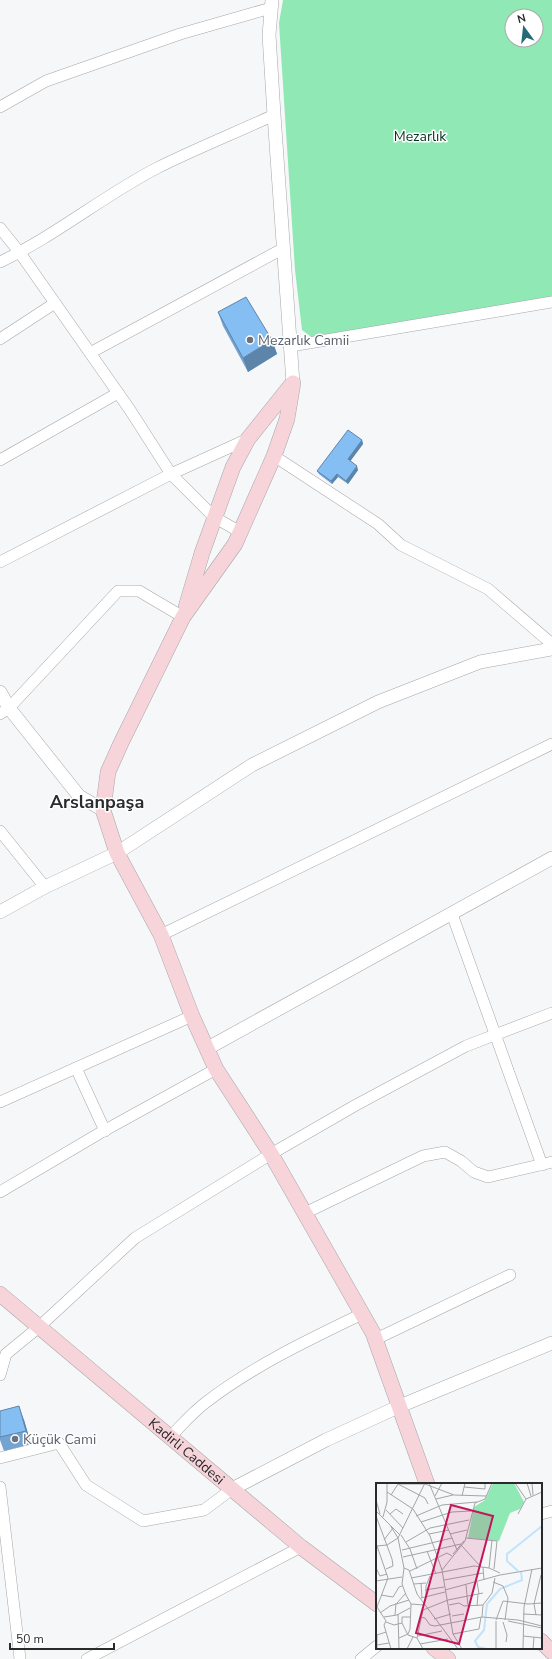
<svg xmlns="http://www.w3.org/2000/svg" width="552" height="1659" font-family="'Nunito Sans',sans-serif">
<rect width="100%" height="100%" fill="#f6f7f9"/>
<path fill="#90e8b4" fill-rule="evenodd" d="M283 0H552V299L314 339 302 330 295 270 279 23ZM512 16H536V40H512Z"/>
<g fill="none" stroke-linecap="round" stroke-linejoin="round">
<defs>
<g id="minor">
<path d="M0 107 46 81 180 34 271 8"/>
<path d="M0 228 20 253 130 410 171 474 214 517 240 532"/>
<path d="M0 262C55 236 103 196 157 168 195 149 235 133 274 115"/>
<path d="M0 339 55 303"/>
<path d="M291 346 552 302"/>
<path d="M90 353 284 248"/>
<path d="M274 456 378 524 401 545 488 589 552 644"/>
<path d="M0 460 118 393"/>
<path d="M0 562 171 474 248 439"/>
<path d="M0 714 9 708 118 591H139L183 617"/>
<path d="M0 831 45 887"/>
<path d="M452 914 542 1165"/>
<path d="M161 935 552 744"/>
<path d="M76 1068 105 1131"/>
<path d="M0 1102 192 1016"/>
<path d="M0 1192 100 1133 216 1069"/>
<path d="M305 1213 423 1156 445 1152 461 1161 474 1172 488 1177 552 1162"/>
<path d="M376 1339 510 1275"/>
<path d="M0 1375 6 1354 39 1327 135 1238 271 1154 356 1105 466 1046 552 1013"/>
<path d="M170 1437C181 1426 192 1413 205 1403 253 1366 308 1340 362 1314"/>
<path d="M0 1458 59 1443 86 1485 143 1521 204 1510 232 1489"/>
<path d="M0 1487 20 1659"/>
<path d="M541 1514 552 1511"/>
<path d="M87 1659 301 1547"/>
<path d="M361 1659 377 1646"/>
</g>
<g id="tertiary">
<path d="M272 0 269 35 274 115 293 383"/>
<path d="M0 692 9 708 79 796 103 810"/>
<path d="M0 912 45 887 117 853 252 765 378 702 480 662 552 649"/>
<path d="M208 1048 552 858"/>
<path d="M232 1489 326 1440 400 1406 552 1343"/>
</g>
<g id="secondary">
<path d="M293 383 287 419 274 456 235 544 183 617 121 743 108 772 103 810 117 853 161 935 192 1016 216 1069 271 1154 373 1333 427 1484"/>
<path d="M186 607 202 553 233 467 248 439 292 384"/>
<path id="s1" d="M0 1294 301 1547 377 1604"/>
<path d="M541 1641 552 1652"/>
<path d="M434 1648 448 1659"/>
</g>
</defs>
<use href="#minor" stroke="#a6a7a9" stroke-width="12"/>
<use href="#tertiary" stroke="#a6a7a9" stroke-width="14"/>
<use href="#secondary" stroke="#a6a7a9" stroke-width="16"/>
<use href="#minor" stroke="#fff" stroke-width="11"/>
<use href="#tertiary" stroke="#fff" stroke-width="13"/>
<use href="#secondary" stroke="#f6d4da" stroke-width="15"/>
</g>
<g fill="#72a3d1">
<path d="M218 312 272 340 277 354 248 372 223 326Z"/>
<path d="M362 440 363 444 350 461 358 470 348 484 338 477 332 484 319 474 317 471Z"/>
<path d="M0 1411 24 1420 31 1444 4 1451 0 1440Z"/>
</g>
<g fill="#5d85aa">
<path d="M272 340 277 354 248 372 243 358Z"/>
<path d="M362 440 363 444 349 463 348 459Z"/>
<path d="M357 466 358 470 348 484 346 481Z"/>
<path d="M337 474 338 477 332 484 331 481Z"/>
<path d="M19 1406 24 1420 31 1444 26 1431Z"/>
</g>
<g fill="#85bef3" stroke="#5d85aa">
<path d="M246 297 272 340 243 358 218 312Z"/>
<path d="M348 430 362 440 348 459 357 466 346 481 337 474 331 481 317 471Z"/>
<path d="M19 1406 26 1431 0 1437V1411Z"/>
</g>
<g fill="#6b7280" stroke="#fff" stroke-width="1.5">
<circle cx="250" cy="340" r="4"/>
<circle cx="15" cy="1439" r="4"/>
</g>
<g text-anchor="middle" stroke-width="3" stroke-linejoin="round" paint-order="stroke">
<g font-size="14" fill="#09331f" stroke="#fff">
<text x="420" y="141">Mezarlık</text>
</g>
<g font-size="14" fill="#5b616d" stroke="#fff" text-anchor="start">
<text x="258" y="345">Mezarlık Camii</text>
<text x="23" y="1444">Küçük Cami</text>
</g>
<g font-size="14" fill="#292a2a" stroke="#fff">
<text dy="5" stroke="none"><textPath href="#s1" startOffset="244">Kadirli Caddesi</textPath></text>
</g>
<g font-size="18" font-weight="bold" fill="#2b2c2d" stroke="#fff">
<text x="97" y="808">Arslanpaşa</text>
</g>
</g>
<g transform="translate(376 1483)">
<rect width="166" height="166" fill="#f6f7f9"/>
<path d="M117 0H138L148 19 144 26 134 30 123 58 92 55 98 24 109 17Z" fill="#90e8b4"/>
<path fill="none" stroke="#c2e3fb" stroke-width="2" d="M142 88 131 78V71L166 43M111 166 102 164 99 158 108 147 111 121 124 106 146 97 145 89"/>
<path fill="none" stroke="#a4a5a6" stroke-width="1" d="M53 0 81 67M139 0 150 16M151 0 155 13M156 0 157 12M88 4 109 6V1M11 9 37 26 54 53 66 87M15 12 22 1M59 13 66 0M86 13 89 0M60 16 77 12M0 17 4 31M52 21 49 15 22 1H49L78 12 110 13M10 27 27 45M0 28 14 42 22 55 28 85 33 87 41 111 82 166M14 31 20 26 27 31M142 31 150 16 166 9M0 33 16 76 17 83 10 86M40 33 66 22 101 19M7 34 11 19V0M45 39 76 29 95 28M15 43 24 52M53 51 73 47M74 51 91 47M25 52 34 66 41 86M22 55 49 0M90 55 121 58 118 86M8 57 17 45M89 58 99 20 109 16 116 0M30 59 54 45 93 37M0 60 12 95 1 124 10 138 8 142 15 166M1 63 11 62 22 55M86 63 104 83M26 67 76 55M51 68 60 91M77 71 88 58M27 74 85 61M107 84 108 97M0 85 4 93 11 91M28 85 26 101 30 112 35 121 48 122M113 85 116 57M34 88 71 70 76 73M124 92 166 85M35 95 98 83 113 85 124 90M68 97 107 90M0 98 26 94M101 99 103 111M117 99 127 103 132 115 129 137M45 100 46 115M38 101 50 100M90 102 92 123M49 107 68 104M69 107 124 92M5 112 17 114 23 104 26 103M50 114V103L54 93M45 115 69 109M21 120 29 111M73 122 83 120 88 123 107 122M101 123 102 111M4 130 14 123 33 117M22 131 23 166M147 131 166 132M19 132 20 120M160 132 158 121 165 92M76 133 88 131M8 134 21 132 34 125M34 134H26V140L32 152 41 155M44 134 49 135 54 142 59 143 106 134 142 137 166 143M106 134 107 122 116 110 119 95M58 136 75 131M120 137 127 118 152 121 166 120M132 138 166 145M10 139 18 142 26 140M127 139 131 152 130 159M77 151 103 146 105 134M42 153 66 148M147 153 166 155M23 155 32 151 34 146 35 121M44 161 72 156M1 162 13 160M1 166V152L10 149M31 166 37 154M47 166 41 155 47 127 72 117 107 110M86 166 77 151 66 87 89 58M120 166V138M147 166 148 124 156 86M157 166 158 154"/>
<path fill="#c2185b" fill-opacity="0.15" stroke="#c2185b" stroke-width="2" d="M75 22 117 33 83 161 40 150Z"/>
<rect width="166" height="166" fill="none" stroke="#292a2a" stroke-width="2"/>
</g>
<g transform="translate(524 28) rotate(345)"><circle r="19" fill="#ffffff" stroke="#a9aaaa"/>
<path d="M0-3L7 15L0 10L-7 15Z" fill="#246b79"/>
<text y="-6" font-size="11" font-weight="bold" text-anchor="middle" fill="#292a2a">N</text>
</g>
<path d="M10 1643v6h104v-6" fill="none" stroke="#292a2a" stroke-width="2"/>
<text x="16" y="1643" font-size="12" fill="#292a2a" stroke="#ffffff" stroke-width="3" paint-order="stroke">50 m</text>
</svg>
